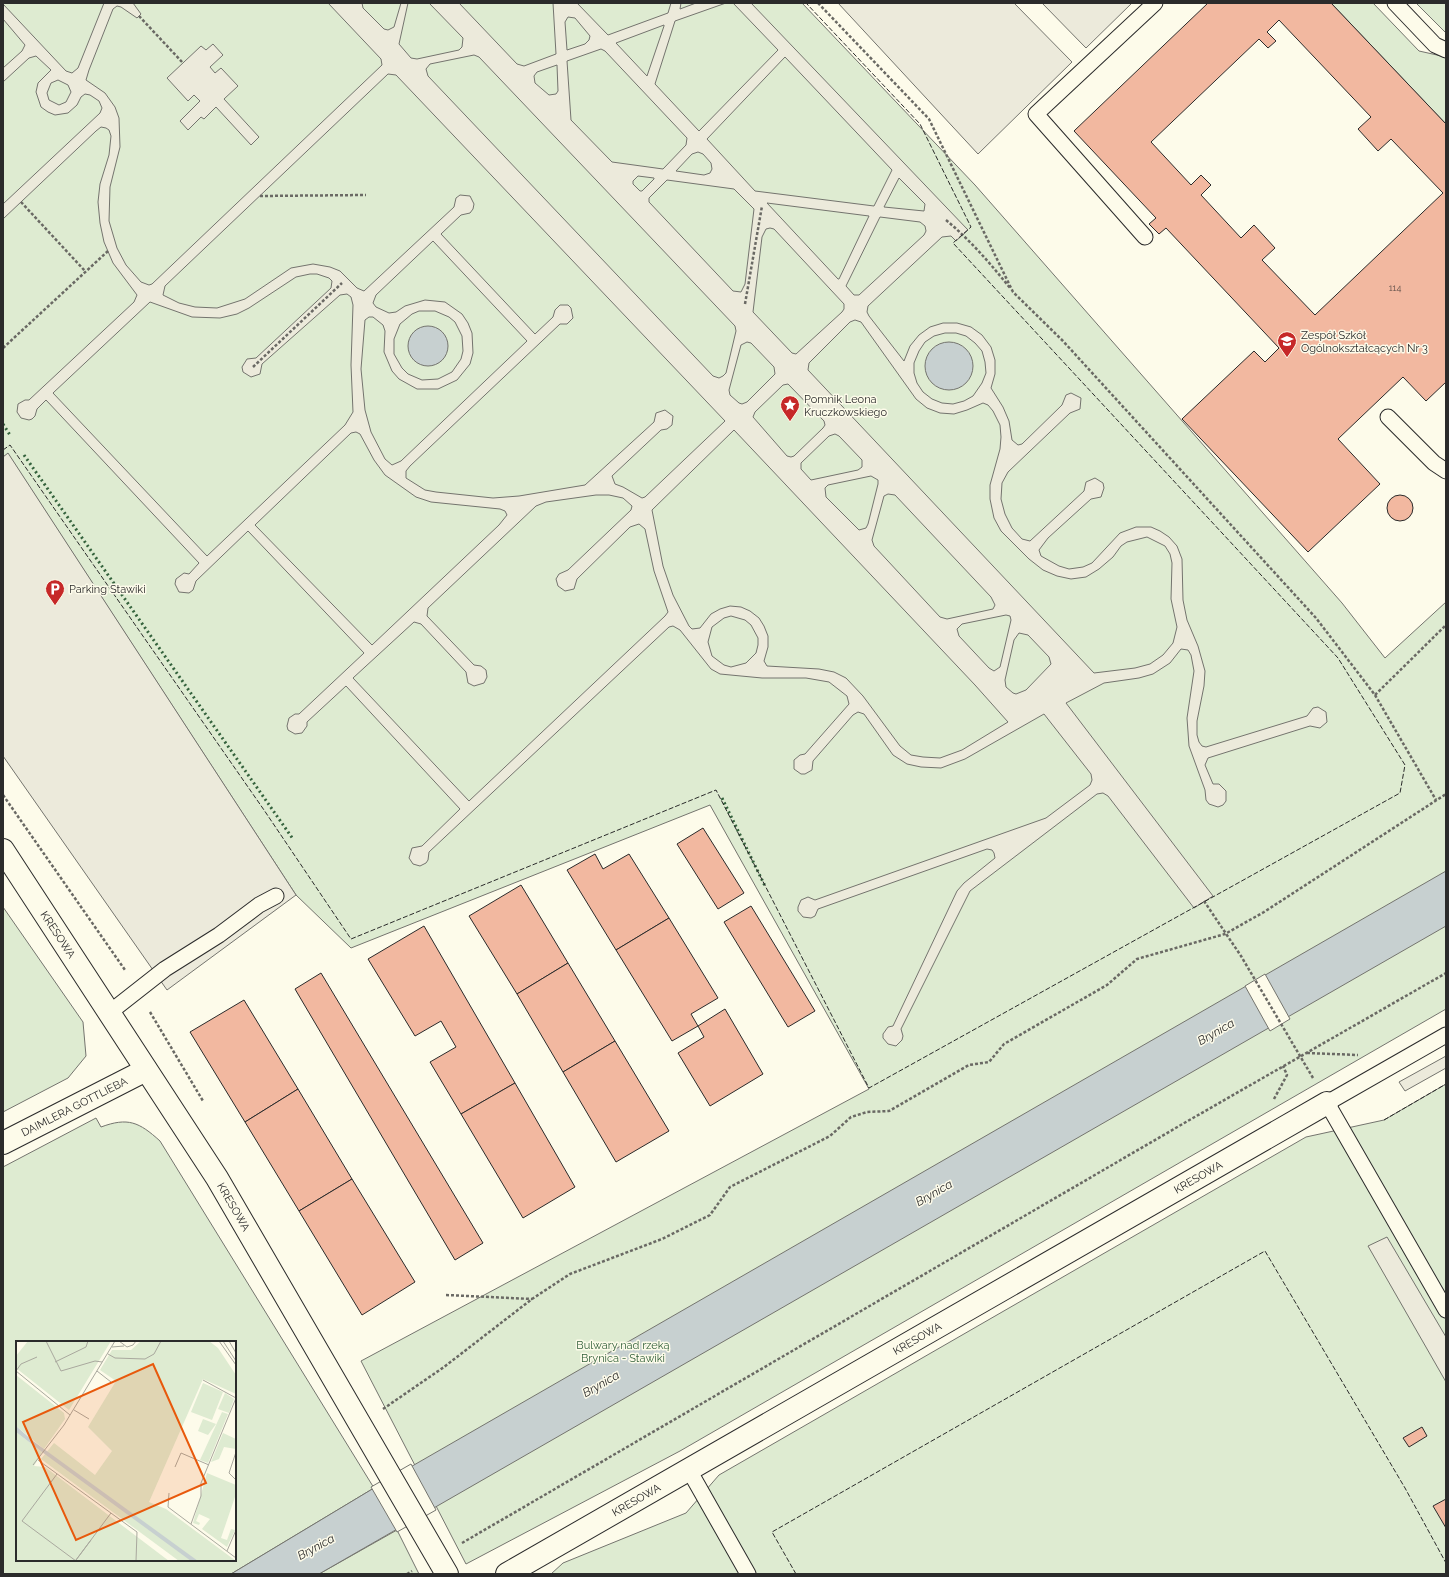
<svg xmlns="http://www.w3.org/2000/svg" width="1449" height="1577" font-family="Raleway,sans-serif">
<rect width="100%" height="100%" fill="#fdfbea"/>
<g fill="#deebd1" stroke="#74746e" fill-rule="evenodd">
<path d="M3 3H802L975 185 1342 603 1385 658 1446 602V1009L680 1451 466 1564 361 1361 869 1089 710 805 351 948 296 895 8 454 3 457Z"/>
<path d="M1331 3H1373L1419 51 1446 57V124Z"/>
<path d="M1416 3H1446V33Z"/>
<path d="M3 907 83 1022 86 1056 68 1078 3 1112Z"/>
<path d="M1446 1084V1574H551L563 1563 686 1513 719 1475 1306 1137 1384 1120Z"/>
<path d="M96 1118 101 1127C128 1117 139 1122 160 1141L374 1488 231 1574H3V1167ZM17 1342H235V1560H17Z"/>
<path d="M397 1530 419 1574H319Z"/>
</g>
<g fill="#eceadb" stroke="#74746e" fill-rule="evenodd">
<path d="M104 3H133L141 14 137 18 121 7 117 6 113 9 89 70 86 80 105 93 115 107 119 118 120 147 110 187 109 221 117 248 126 265 141 282 149 285 152 284 382 65 381 59 328 3H362L363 8 384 29 388 30 394 27 401 3H408L399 44 411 58 417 59 459 50 462 47 463 38 429 3H459L517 64 524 66 556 54 553 3H577L608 35 668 13 671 3H681L680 9 696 3H726L675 21 655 84 699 131 778 50 733 3H751L968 230 956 241 951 236 942 237 868 306 867 312 869 316 904 361 910 346 919 335 930 327 943 323H957L971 327 982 335 991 347 995 360V374L991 388 1003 407 1009 421 1012 440 1018 445 1022 444 1062 405 1066 395 1071 393 1081 398 1080 409 1070 413 1008 472 1002 483 1001 499 1005 514 1012 528 1022 539 1030 541 1084 491 1086 482 1095 478 1103 483 1104 488 1101 497 1091 499 1048 538 1039 550 1041 556 1059 566 1069 569 1083 567 1092 563 1120 533 1136 527H1151L1160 531 1169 537 1177 546 1182 559 1183 600 1187 620 1198 646 1205 671 1204 686 1197 721V735L1199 742 1202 746 1206 747 1307 716 1313 708 1318 707 1326 712 1327 722 1320 728 1310 726 1208 758 1205 765 1213 784H1219L1226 791V801L1223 805 1218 807 1209 804 1206 800 1205 790 1189 746 1187 718 1194 671 1191 655 1188 650 1181 649 1170 663 1153 674 1139 678 1104 683 1066 703 1213 896 1194 908 1108 796 1103 793 1097 794 970 891 901 1029 903 1036 902 1040 896 1046 888 1044 883 1038V1034L888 1027 893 1026 957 891 964 883 995 858 994 853 992 850 987 849 818 909 815 916 811 918 803 917 798 911V907L801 900 808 897 815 900 1046 818 1090 785 1092 780 1091 774 1044 714 965 759 941 768 921 767 907 764 893 755 864 714 858 712 853 715 813 761 812 770 805 774H801L794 769V760L800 755 805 754 849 704 847 696 829 682 806 678H762L720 674 711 669 680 630 673 626 669 627 429 852 428 860 426 863 420 866 413 864 409 858 412 848 422 846 460 809 346 686 307 722V726L302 733 295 734 288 730 287 726 289 718 295 714H299L364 653 248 531 196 581 193 590 189 593 179 592 175 584 176 579 184 573 189 574 199 563 46 400 37 409 35 416 32 419 29 420 21 418 17 412 18 404 25 400H29L134 302 137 295 113 263 104 242 100 223 98 202 100 184 109 155 111 136 109 130 106 128 101 127 96 131 3 219V204L100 113 102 108 99 101 90 95 85 94 81 97 77 105 68 113 55 115 48 112 41 107 36 92 38 83 51 70 36 56 29 58 3 82V68L22 51 25 45 3 19V4L66 71 72 73 78 68ZM568 17 575 18 590 36 589 40 585 44 567 50 565 22ZM664 25V26L647 76 616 43ZM601 49 605 51 687 138 686 145 663 169 612 162 571 120 567 61ZM474 55 479 57 735 326 736 331 726 373 723 376 719 378 713 376 428 76 426 69 430 64ZM785 57 892 170 874 206 755 191 707 139ZM557 65 558 91 556 94 549 95 535 83 534 76 537 72ZM388 74 396 75 725 421 645 497 642 498 623 487 615 484 612 476 661 430 667 429 672 425 673 416 665 410 656 413 654 422 585 485 519 496 493 498 436 492 425 490 406 478V471L410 466 560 324H567L573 318 571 308 568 305H560L555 310 553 317 535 334 441 234 461 215 470 213 473 209 474 204 470 196 460 195 456 198 454 207 364 291 357 288 340 271 330 267 313 264 291 268 245 299 217 308 195 307 179 303 163 295 165 286ZM58 80 68 85 71 92 66 102 59 105 49 100 47 93 51 83ZM698 152 703 154 711 163 712 169 710 173 704 175 676 171 692 154ZM638 176 654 178V179L642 191H640L633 184V181ZM899 178 925 204 924 211 884 207ZM667 180 734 189 754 209 745 284 741 292 733 291 649 202V198ZM767 203 869 216 839 279H838ZM880 217 920 222 925 226 926 231 924 235 859 295H854L846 286ZM770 228 774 229 844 304V309L842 312 796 354 792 353 753 312 762 237 766 229ZM433 241 527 341 401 461 392 465 385 459 371 432 365 410 361 369 365 320 369 317H373L383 325 385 331 384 352 392 371 399 379 417 389H438L457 380 470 364 473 353 472 333 468 323 462 314 445 302 425 300 405 306 396 312 389 313 376 307 373 303 376 295ZM310 274H317L329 278 332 281 331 288 256 358 247 359 242 367 243 372 251 377 260 374 262 364 340 295 347 294 351 297 353 305 351 365 353 412 345 425 207 556 53 393 150 302 192 317 220 318 237 314 249 308 296 277ZM419 311H435L449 317 455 322 462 336 463 351 461 359 452 372 438 379 422 380 408 374 402 368 394 354V339L400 324 412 314ZM855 320 861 322 916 399 927 408 940 413 954 414 967 410 983 403 988 405 993 411 1000 425 1001 437 1000 449 990 485V499L994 518 1001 531 1029 559 1043 570 1057 576 1071 579 1086 577 1099 569 1113 557 1121 546 1127 542 1147 537 1165 546 1170 554 1172 563 1171 599 1177 627 1173 643 1163 655 1150 664 1135 668 1094 673 808 370 809 363 850 322ZM945 333H956L966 336 975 343 982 351 985 362 986 373 982 383 973 396 964 401 953 404 942 403 932 399 923 392 917 383 914 373V363L919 351 925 342 934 336ZM747 342 751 343 774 367 775 374 747 402 742 404 739 403 730 395 729 390 741 345ZM788 384 824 421 825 425 823 428 794 456 791 457 787 456 753 417 755 412 783 385ZM734 430 975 685 1008 722 962 750 940 758 923 757 911 755 900 746 863 696 846 678 834 672 819 669 767 666 764 661 768 647V636L764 626 759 618 750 611 741 607 730 606 720 609 711 614 700 628 692 629 689 626 673 595 663 566 652 510ZM356 432 360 434 374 460 385 475 416 497 431 502 500 509 505 511 507 515 499 525 372 645 255 525 351 433ZM835 434 839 436 862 460V467L858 470 811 480 801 469V463L829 436ZM871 476 878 480V484L868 524 866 528 859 530 826 497 825 488 828 485ZM888 494 895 495 991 597 995 605 993 609 947 619 940 617 874 546 872 540 884 496ZM596 495H609L623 498 632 506 631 510 568 570 559 574 556 579 558 586 565 591 574 589 577 579 630 527 639 524 645 529 654 571 668 612 665 616 469 801 353 678 414 622 421 624 466 672 468 683 474 686 484 683 487 677 486 670 481 666 474 665 427 616 428 608 536 506 546 502ZM1006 615 1010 616 1011 620 1000 667 994 671 989 668 959 636 957 629 962 624ZM731 616 745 620 751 625 758 638V645L756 653 746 663 731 667 724 665 712 656 708 642 712 627 724 618ZM1019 633 1028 635 1049 657 1051 664 1026 690 1016 694 1013 693 1006 687 1005 680 1014 640Z"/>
<path d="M838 3H1014L1072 62 978 154Z"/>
<path d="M1042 3H1132L1086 48Z"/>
<path d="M213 44 223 55 210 67 215 73 221 68 238 86 224 99 259 137 251 145 216 107 204 119 201 117 188 130 180 121 200 101 194 95 188 101 167 78 201 46 206 50Z"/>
<path d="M8 453 296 895 167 990 3 756V457Z"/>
<path d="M1446 1056V1068L1405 1091 1399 1082Z"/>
<path d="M1387 1237 1446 1337V1382L1368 1246Z"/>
</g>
<g fill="#c7d0d0" stroke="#74746e">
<circle cx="428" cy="346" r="20"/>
<circle cx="949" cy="366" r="24"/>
<path d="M1446 871V926L319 1574H231L374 1488Z"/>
</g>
<g fill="#fdfbea" stroke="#74746e">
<path d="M1265 974 1290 1019 1270 1031 1245 986Z"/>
<path d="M411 1464 436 1510 397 1532 371 1487Z"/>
</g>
<g fill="#f2b8a0" stroke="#2b2b2b" fill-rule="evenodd">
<path d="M1208 3H1331L1446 124V382L1426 401 1403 377 1338 439 1380 484 1308 552 1182 419 1254 351 1265 362 1279 348 1166 228 1159 234 1149 224 1156 218 1074 131ZM1279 20 1371 117 1358 129 1378 151 1391 139 1443 193 1315 315 1262 260 1275 248 1254 225 1241 238 1201 195 1211 185 1201 175 1191 185 1151 142 1259 39 1268 48 1276 41 1267 32Z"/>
<circle cx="1400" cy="508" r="13"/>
<path d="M703 828 744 893 718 909 677 844Z"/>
<path d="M595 854 603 869 629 854 669 918 616 950 567 870Z"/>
<path d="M521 885 568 963 517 994 469 916Z"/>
<path d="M751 906 815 1011 788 1027 724 922Z"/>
<path d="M669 918 718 998 691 1014 698 1026 672 1041 616 950Z"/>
<path d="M424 926 515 1083 461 1114 430 1062 456 1047 441 1021 415 1036 368 959Z"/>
<path d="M568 963 615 1041 563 1072 517 994Z"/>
<path d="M321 973 483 1243 455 1260 295 989Z"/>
<path d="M244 1000 298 1089 245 1122 190 1032Z"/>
<path d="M725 1009 763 1074 710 1106 678 1053 704 1037 698 1026Z"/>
<path d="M615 1041 669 1131 616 1162 563 1072Z"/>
<path d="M515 1083 575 1187 523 1218 461 1114Z"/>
<path d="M298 1089 352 1179 299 1211 245 1122Z"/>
<path d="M352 1179 415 1282 362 1315 299 1211Z"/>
<path d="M1422 1427 1427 1436 1409 1447 1403 1438Z"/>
<path d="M1446 1499V1528L1433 1506Z"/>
</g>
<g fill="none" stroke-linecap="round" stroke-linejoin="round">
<defs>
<g id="service">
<path d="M1395 3 1435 45 1446 50"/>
<path d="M1145 237 1036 114 1155 3"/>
<path d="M1388 417 1434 463 1446 471"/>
<path d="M109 1013 165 969 219 935 259 905 276 896"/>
<path d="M1446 1035 1327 1103 1446 1310"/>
<path d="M689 1470 748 1574"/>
</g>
<g id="minor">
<path id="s1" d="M3 850 217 1178 447 1574"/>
<path id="s2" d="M3 1143 146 1070"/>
<path id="s3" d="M507 1574 1327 1103"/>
</g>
</defs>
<use href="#service" stroke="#2b2b2b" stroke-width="17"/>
<use href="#minor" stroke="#2b2b2b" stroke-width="24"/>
<g stroke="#6a6964" stroke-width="2.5" stroke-dasharray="3 2" stroke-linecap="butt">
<path d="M818 3 929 119 1013 292 1063 341 1316 618 1375 695 1436 800"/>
<path d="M139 16 183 63"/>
<path d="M260 196 366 195"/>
<path d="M21 202 85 271"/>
<path d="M946 220C970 240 990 263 1010 288"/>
<path d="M745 304 762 206"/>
<path d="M3 348 108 251"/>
<path d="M253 367 342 283"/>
<path d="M1375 695 1446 625"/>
<path d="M3 795 125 970"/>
<path d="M1204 901 1241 956 1313 1078"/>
<path d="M150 1012 203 1101"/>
<path d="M1307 1053 1358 1055"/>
<path d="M1274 1099 1287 1075 1283 1066"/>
<path d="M446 1295 532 1299"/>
<path d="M383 1409 444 1367 532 1299 570 1274 662 1239 710 1215 730 1187 830 1136 851 1117 867 1112 889 1111 969 1065 989 1062 1004 1044 1107 985 1137 959 1225 934 1264 912 1446 794"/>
<path d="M462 1543 1186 1122 1446 973"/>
<path d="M407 1574 412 1571"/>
</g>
<use href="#service" stroke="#fdfbea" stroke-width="15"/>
<use href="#minor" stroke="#fdfbea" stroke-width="22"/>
<g stroke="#34623c" stroke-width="3" stroke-dasharray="2 3" stroke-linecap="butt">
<path d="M3 424 10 435"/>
<path d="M24 455 293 839"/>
<path d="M722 798 765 886"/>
</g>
<g stroke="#2b2b2b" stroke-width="1" stroke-dasharray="5 2" stroke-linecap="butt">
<path d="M3 450 10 445 264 810 351 939 716 790 869 1088 1400 793 1405 765 1338 658 953 243 971 227 920 124 806 3"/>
<path d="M1384 1120 1446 1084"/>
<path d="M796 1574 772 1532 1265 1251 1405 1488 1446 1563"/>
</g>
</g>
<defs>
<symbol id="school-pin" viewBox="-11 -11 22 30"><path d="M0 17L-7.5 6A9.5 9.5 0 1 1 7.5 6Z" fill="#c62828" stroke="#fdfbea"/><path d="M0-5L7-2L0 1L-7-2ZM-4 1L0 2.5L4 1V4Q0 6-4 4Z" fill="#fff"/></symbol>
<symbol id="sight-pin" viewBox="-11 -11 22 30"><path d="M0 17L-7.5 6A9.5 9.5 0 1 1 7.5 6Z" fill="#c62828" stroke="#fdfbea"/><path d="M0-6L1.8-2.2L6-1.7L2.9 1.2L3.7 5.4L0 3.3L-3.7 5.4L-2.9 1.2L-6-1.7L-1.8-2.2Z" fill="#fff"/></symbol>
<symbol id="parking-pin" viewBox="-11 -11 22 30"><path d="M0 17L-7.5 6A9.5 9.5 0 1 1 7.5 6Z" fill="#c62828" stroke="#fdfbea"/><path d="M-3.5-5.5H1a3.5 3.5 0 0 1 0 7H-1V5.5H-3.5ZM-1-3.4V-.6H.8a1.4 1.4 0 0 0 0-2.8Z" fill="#fff"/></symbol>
</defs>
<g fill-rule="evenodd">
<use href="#school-pin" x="1276" y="330" width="22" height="30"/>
<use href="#sight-pin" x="779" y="394" width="22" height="30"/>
<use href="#parking-pin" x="44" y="578" width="22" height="30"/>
</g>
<g text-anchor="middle" stroke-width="3" stroke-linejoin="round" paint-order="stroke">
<g font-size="9" fill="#5d4e48">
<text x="1395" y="291">114</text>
</g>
<g font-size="11" fill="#2b2b2b" stroke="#fdfbea" text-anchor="start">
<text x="1301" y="339">Zespół Szkół<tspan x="1301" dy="13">Ogólnokształcących Nr 3</tspan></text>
<text x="804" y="403">Pomnik Leona<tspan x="804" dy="13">Kruczkowskiego</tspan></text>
<text x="69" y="593">Parking Stawiki</text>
</g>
<g font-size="11" fill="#2b2b2b" stroke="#fdfbea">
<text dy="4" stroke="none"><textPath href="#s1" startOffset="101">KRESOWA</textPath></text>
<text dy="4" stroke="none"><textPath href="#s2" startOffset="80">DAIMLERA GOTTLIEBA</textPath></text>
<text dy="4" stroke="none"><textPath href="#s3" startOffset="797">KRESOWA</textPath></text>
<text dy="4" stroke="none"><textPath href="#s1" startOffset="425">KRESOWA</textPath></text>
<text dy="4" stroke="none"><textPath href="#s3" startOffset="473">KRESOWA</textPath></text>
<text dy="4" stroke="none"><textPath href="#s3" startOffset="149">KRESOWA</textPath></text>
</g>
<g font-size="11" fill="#34623c" stroke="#fdfbea">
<text x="623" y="1349">Bulwary nad rzeką<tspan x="623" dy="13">Brynica - Stawiki</tspan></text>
</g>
<g font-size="12" font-style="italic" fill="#2b2b2b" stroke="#fdfbea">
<text transform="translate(1216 1032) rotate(-30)" y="4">Brynica</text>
<text transform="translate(934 1193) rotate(-30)" y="4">Brynica</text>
<text transform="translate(601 1384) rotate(-30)" y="4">Brynica</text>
<text transform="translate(316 1547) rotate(-29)" y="4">Brynica</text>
</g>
</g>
<g transform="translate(16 1341)">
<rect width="220" height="220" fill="#fdfbea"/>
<path d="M12 0H95L53 69 0 27V15ZM125 0H193L202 7 220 34V53L187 38 133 161 150 168 220 220H163L25 118 38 102 79 134 96 110 72 86 100 40 84 29 96 9H115ZM0 34 48 72 49 78 28 108 0 85ZM187 42 207 51 196 79 175 71ZM209 52 218 58 213 72 202 68ZM206 71 212 73 192 122 184 119ZM187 78 200 83 192 94 182 90ZM0 91 26 111 18 125 29 126 153 220H0ZM207 92 220 98V108L208 106 203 118 195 121ZM191 132 220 144V153L205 197 211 199 215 188 219 189 211 206 186 188 194 178 183 173 180 180 184 182 183 184 177 182Z" fill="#deebd1"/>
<path d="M0 85 17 100 182 220H175L26 111 0 91Z" fill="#c7d0d0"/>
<path fill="none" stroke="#a9a89e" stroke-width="1" d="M30 0 45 30 79 20 86 21M103 0 111 6 117 4 120 0M203 0 220 24M207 0 220 20M213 0 220 12M96 6 108 5M92 13 99 17 129 18 138 13 145 0M39 21 70 6 72 0M0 30 54 74M0 30 5 23 21 16M81 30 95 41M58 69 73 78M220 111 213 132 220 139M22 119 121 191 120 220M17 124 48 84 99 0M159 126 165 112 193 124M41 133 6 180 60 220M153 152 152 166 220 217M175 183 185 155V142L220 57 187 39M211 210 220 189M60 219 95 172M60 219 75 199"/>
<path fill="#e8590c" fill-opacity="0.15" stroke="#e8590c" stroke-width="2" d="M137 23 190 142 60 199 7 81Z"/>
<rect width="220" height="220" fill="none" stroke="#2b2b2b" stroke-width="2"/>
</g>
<rect width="1449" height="1577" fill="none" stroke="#2b2b2b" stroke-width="8"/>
</svg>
